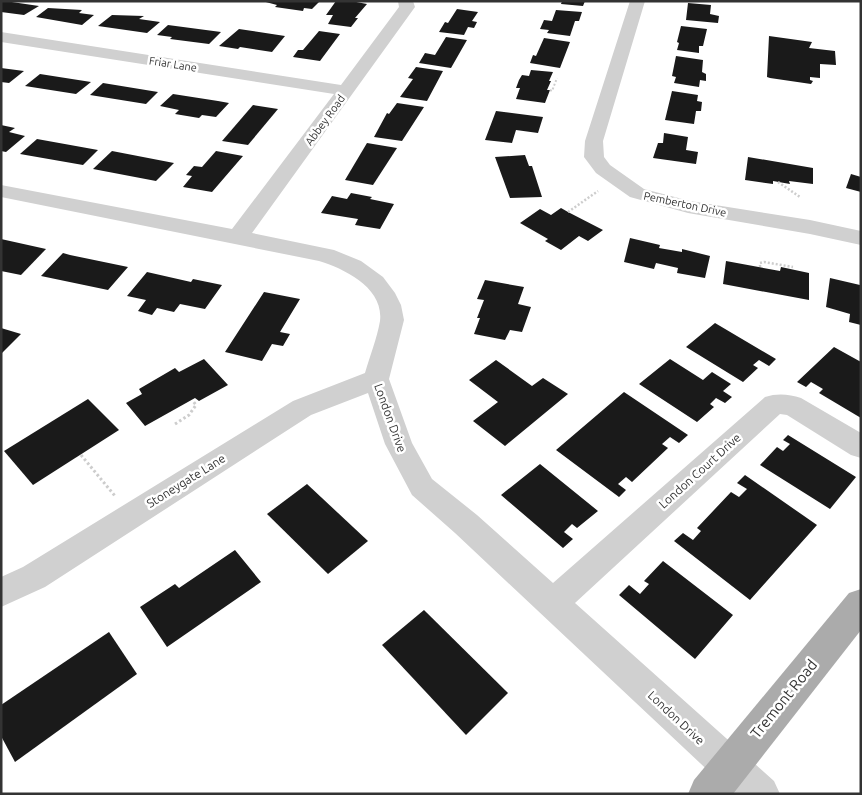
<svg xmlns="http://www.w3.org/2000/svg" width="862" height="795" font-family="Ubuntu,sans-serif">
<rect width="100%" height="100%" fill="#fff"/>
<g fill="#1a1a1a">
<path d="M1 1H5L39 6 24 15 1 12Z"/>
<path d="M262 1H320L312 9 304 8 303 11 275 7 277 5Z"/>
<path d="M336 1H351L367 4 355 18H358L351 27 328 24 333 15H326Z"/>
<path d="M562 1H585L583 6 561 4Z"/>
<path d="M688 3 711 5 710 14 719 16 718 23 686 20Z"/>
<path d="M48 8 82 10 79 13 94 15 82 25 36 17Z"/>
<path d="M457 9 478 12 472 21 477 22 474 28 468 27 464 35 439 32 445 22 448 23Z"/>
<path d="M556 10 582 12 579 21H575L570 36 547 33 549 30 540 29 544 20 552 21Z"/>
<path d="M112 15 144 16 139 19 160 22 147 33 98 26Z"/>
<path d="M168 25 221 32 209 44 170 39 172 37 157 35Z"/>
<path d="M681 26 707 29 703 46H699V53L677 50 679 43 677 42Z"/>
<path d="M239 29 285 36 272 52 240 47 238 49 219 46Z"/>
<path d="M319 31 340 34 320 61 293 57 298 50H303Z"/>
<path d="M769 36 812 42 809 48 835 51 836 65 820 64V78L810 77V80L813 81 811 84 770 78 767 77Z"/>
<path d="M446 37 467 40 451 68 419 63 425 53 435 55Z"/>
<path d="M544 38 570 42 560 68 530 63 533 55 536 56Z"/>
<path d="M676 56 703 60 702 72 706 74V81L700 80 699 87 674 83 676 77 672 76Z"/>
<path d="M416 67 443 71 427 101 400 97 413 79 408 78Z"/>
<path d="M1 68 24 71 9 83 1 82Z"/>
<path d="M531 70 553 72 549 81H551L547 90H550L545 103 516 99 520 88H516L519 80 522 75 529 76Z"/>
<path d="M40 74 91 82 76 94 25 86Z"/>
<path d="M103 83 158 92 146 104 90 95Z"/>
<path d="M672 91 698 95 697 101 702 102 701 111H696L694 124 665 120Z"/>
<path d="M173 94 218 101 229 103 216 117 202 115 199 118 175 114 179 110 160 106Z"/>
<path d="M397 103 424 107 402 141 374 137 387 113 389 114Z"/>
<path d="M253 105 278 109 248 145 222 141Z"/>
<path d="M496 111 543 117 538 133 516 130 512 143 485 140Z"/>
<path d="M1 125 15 128 9 132 25 136 6 152 1 151Z"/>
<path d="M664 133 688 137 686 150 698 152 696 164 653 158 658 143H663Z"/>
<path d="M37 139 98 150 83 165 20 154Z"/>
<path d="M367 143 397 148 373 185 345 180Z"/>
<path d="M112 151 174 163 156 181 93 169Z"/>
<path d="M216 151 243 156 212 192 183 187 192 176 186 175 194 166 202 167Z"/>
<path d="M525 155 529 166H532L542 197 510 198 495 157Z"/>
<path d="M748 157 813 168V184L789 181 790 184 773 181V184L745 180Z"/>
<path d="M851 174 861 177V192L846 188Z"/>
<path d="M351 193 372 197 370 199 394 204 380 229 355 225 358 219 321 213 332 196 347 199Z"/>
<path d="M561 208 568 212 603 230 588 241 579 236 561 250 545 241 548 239 520 223 540 209 551 215Z"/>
<path d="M630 238 660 245 659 248 682 252V249L710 256 705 278 677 273 678 268 656 263 654 269 624 262Z"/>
<path d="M1 239 46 249 21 275 1 271Z"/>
<path d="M63 253 70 255 128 267 108 290 41 276Z"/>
<path d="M726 261 780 271 781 267 809 273V300L723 284Z"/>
<path d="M147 272 191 282 193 279 222 285 205 309 180 304 174 312 157 308 152 315 138 311 146 300 127 296Z"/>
<path d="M830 278 860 285 861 325 849 322 850 314 826 307Z"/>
<path d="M485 280 524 287 518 304 531 307 522 332 510 330 505 340 474 334 480 318H477L484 300 477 299Z"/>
<path d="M264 292 300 299 280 332 290 334 283 346 272 344 262 361 225 352Z"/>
<path d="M715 323 776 359 769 366 759 360 753 365 758 368 743 382 686 347Z"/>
<path d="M1 328 21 334 1 354Z"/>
<path d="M834 347 861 362V418L819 393 823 389 811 382 806 387 797 382Z"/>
<path d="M204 359 228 385 199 401 195 398 145 426 126 403 142 394 139 389 175 368 179 372Z"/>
<path d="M670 359 703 380 712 372 731 384 723 391 732 397 725 403 716 398 710 404 714 407 697 422 639 384Z"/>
<path d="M496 360 532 386 543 378 568 394 505 446 473 421 498 402 469 380Z"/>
<path d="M624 392 688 435 679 443 670 437 662 444 668 448 632 482 626 477 618 484 626 490 619 497 556 450Z"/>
<path d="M88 399 119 430 33 485 4 451Z"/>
<path d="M788 435 856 477 830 509 760 465 777 447 783 451 790 444 783 440Z"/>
<path d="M540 464 598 511 577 528 572 524 564 532 573 539 563 548 501 495Z"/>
<path d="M745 475 817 525 750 600 674 541 683 533 693 540 701 531 697 528 731 492 739 497 747 489 737 483Z"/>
<path d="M307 484 368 541 328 574 267 514Z"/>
<path d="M235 550 261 582 167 647 140 607 175 584 179 588Z"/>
<path d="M663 561 733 615 695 659 619 595 629 585 640 594 649 584 644 581Z"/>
<path d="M424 610 508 693 466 735 382 645Z"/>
<path d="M109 632 137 674 15 762 1 736V705Z"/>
</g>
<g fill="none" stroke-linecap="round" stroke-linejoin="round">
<path stroke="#cdcdcd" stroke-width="2" stroke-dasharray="2 2" stroke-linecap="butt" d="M550 90 552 91 557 78"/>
<g stroke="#cdcdcd" stroke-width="2.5" stroke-dasharray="2 2" stroke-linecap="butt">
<path d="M778 182 800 197"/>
<path d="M568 212 598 191"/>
<path d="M760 267V263L764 262 793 267"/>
</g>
<g stroke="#cdcdcd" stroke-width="3" stroke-dasharray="2.5 2.5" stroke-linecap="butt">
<path d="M175 424 189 415 196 405 193 401"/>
<path d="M81 455 115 496"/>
</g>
<g fill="#d0d0d0" fill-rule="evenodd">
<path d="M398 1H413L415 7 252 233 334 250 361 261 383 277 395 293 401 305 404 320 389 379 412 443 432 479 477 515 553 583 765 397C777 393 789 394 801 398L861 433V458L851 455 787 415 780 414 575 603 774 781 780 794H733L455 533 412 495 385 444 368 393 311 415 45 587 1 607V577L23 567 293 401 365 373C370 356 377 338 380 321 384 288 345 269 319 261L1 197V185L232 229 334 94 1 42V32L341 85 399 7Z"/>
<path d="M630 1H645L603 141 604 157 610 165 644 189 690 201 810 220 861 231V245L810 234 688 213 630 197 596 173 584 157 585 141Z"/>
</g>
<path fill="#ababab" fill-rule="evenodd" d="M861 589V630L733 794H688L694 780 849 593Z"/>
</g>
<g text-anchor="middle" stroke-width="5" stroke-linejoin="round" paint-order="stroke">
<g font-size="11" fill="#333" stroke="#fff">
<text transform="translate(173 64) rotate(9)" y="4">Friar Lane</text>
<text transform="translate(325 120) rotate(-54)" y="4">Abbey Road</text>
<text transform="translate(685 204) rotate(12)" y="4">Pemberton Drive</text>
</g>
<g font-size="12" fill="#333" stroke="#fff">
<text transform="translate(390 418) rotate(70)" y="4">London Drive</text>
<text transform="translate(700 471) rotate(-42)" y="4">London Court Drive</text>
<text transform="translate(186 481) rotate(-32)" y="4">Stoneygate Lane</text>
<text transform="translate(676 718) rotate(43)" y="4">London Drive</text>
</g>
<g font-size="15" fill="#333" stroke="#fff">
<text transform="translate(784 699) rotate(-51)" y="5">Tremont Road</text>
</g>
</g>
<rect width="862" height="795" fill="none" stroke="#333333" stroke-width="5"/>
</svg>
